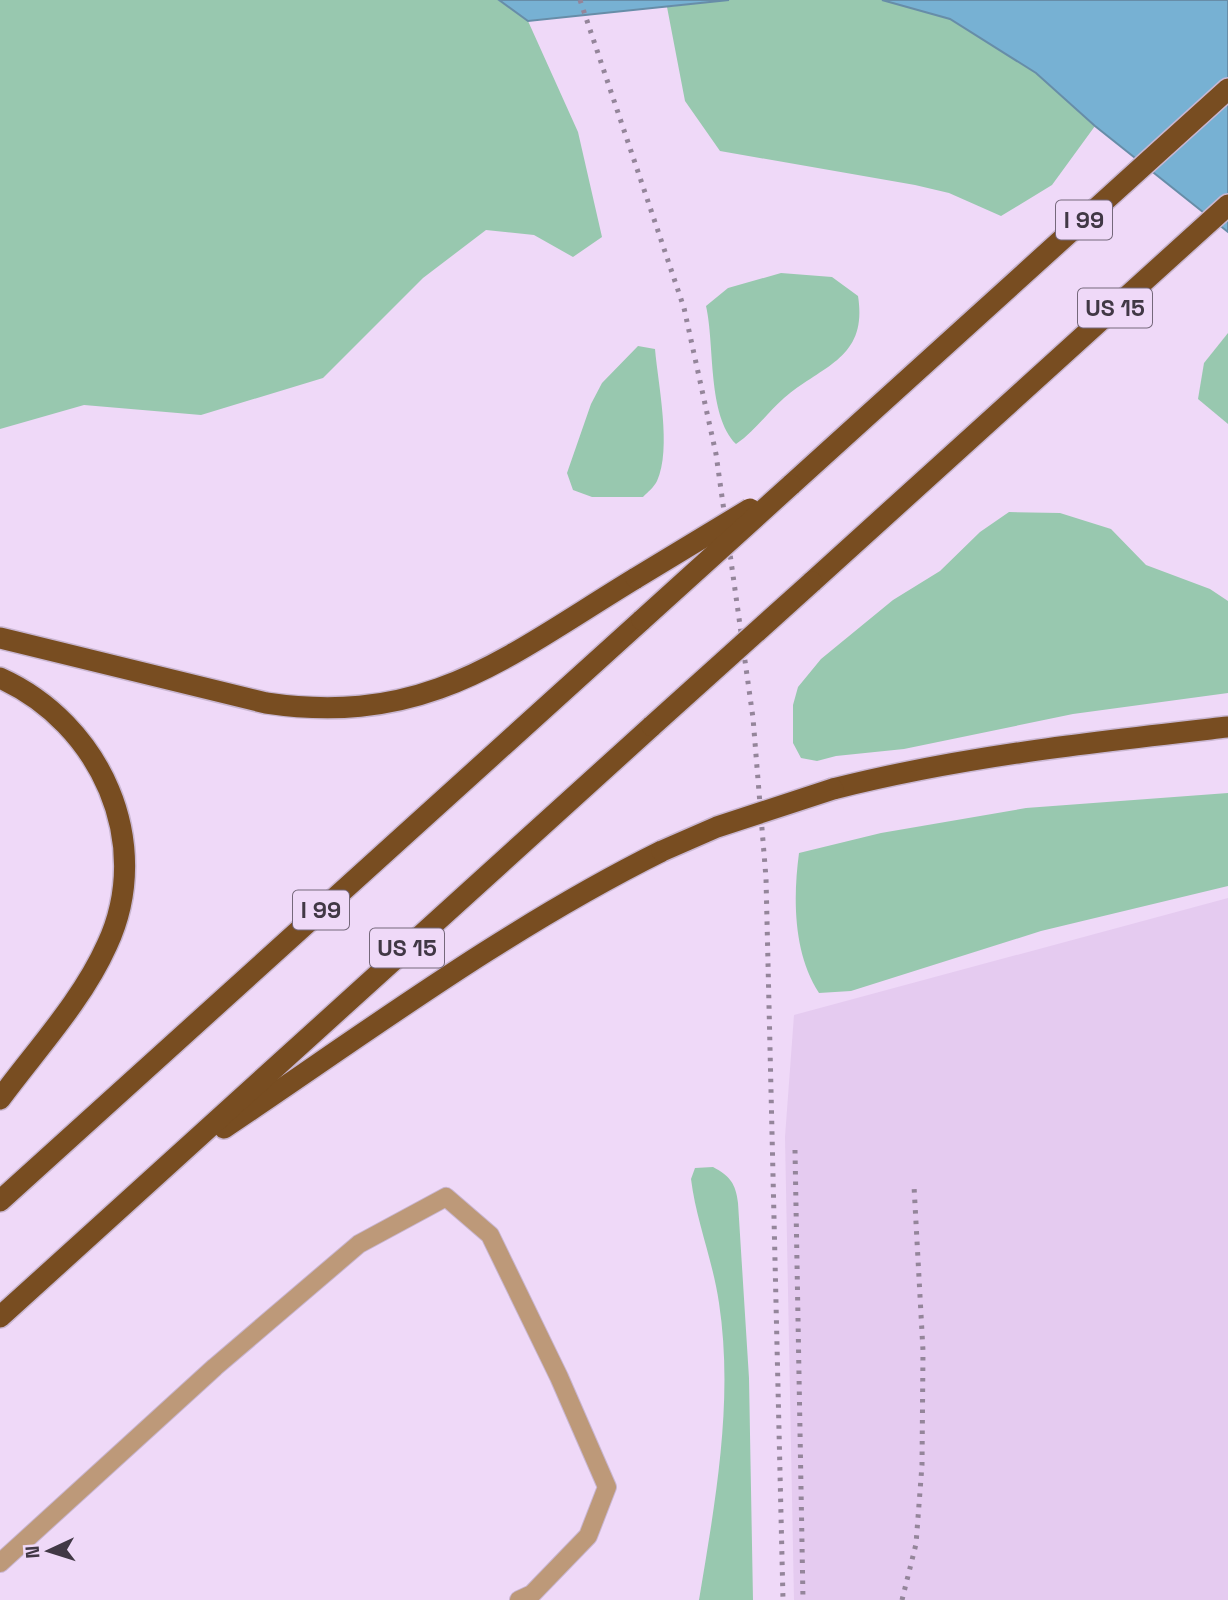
<svg xmlns="http://www.w3.org/2000/svg" width="1228" height="1600" font-family="'Space Grotesk',sans-serif">
<rect width="100%" height="100%" fill="#efd9f8"/>
<path fill="#e5cbf0" d="M1228 898V1600H794L785 1137 794 1015Z"/>
<g fill="#98c8af">
<path d="M0 0H498L528 21 578 132 602 237 573 257 534 235 486 230 423 278 323 378 201 415 84 405 0 429Z"/>
<path d="M729 0H882L950 19 1036 73 1095 126 1052 185 1001 216 949 193 915 185 720 151 685 101 667 7Z"/>
<path d="M781 273 832 277 858 296C868 359 822 365 784 398 767 413 755 431 736 444 707 415 715 345 706 306L728 288Z"/>
<path d="M1228 333V424L1198 399 1204 363Z"/>
<path d="M638 346 655 349C658 384 672 449 657 481 654 487 648 492 643 497H592L573 490 567 473 591 404 602 383Z"/>
<path d="M1009 512 1060 513 1111 529 1146 565 1210 589 1228 601V693L1073 714 904 749 836 756 817 761 801 758 793 743V705L798 687 821 659 893 600 940 571 980 532Z"/>
<path d="M1228 793V886L1041 931 851 991 819 993C793 953 793 898 799 853L881 833 1026 808Z"/>
<path d="M713 1167C730 1176 736 1184 738 1203L749 1378 753 1600H699C715 1503 734 1402 719 1303 713 1261 696 1220 691 1179L695 1168Z"/>
</g>
<g fill="#77b1d3" stroke="#678da8" stroke-width="2">
<path d="M499 0H729L528 21Z"/>
<path d="M882 0H1228V232L1095 126 1036 73 950 19Z"/>
</g>
<g fill="none" stroke-linecap="round" stroke-linejoin="round">
<defs>
<path id="minor" d="M0 1563 215 1367 359 1244 446 1197 490 1235 559 1377 607 1487 588 1536 532 1594 519 1600"/>
<g id="highway">
<path d="M791 485 1228 89"/>
<path d="M812 582 1228 205"/>
<path d="M0 638 266 703C427 727 506 657 636 578"/>
<path d="M0 678C100 723 155 842 107 945 82 1001 36 1050 0 1099"/>
<path d="M833 789C963 756 1095 742 1228 727"/>
<path d="M224 1128C367 1032 507 928 662 851"/>
<path d="M0 1201 642 620"/>
<path d="M0 1317 652 726"/>
</g>
</defs>
<use href="#minor" stroke="#c9b6d1" stroke-width="20"/>
<use href="#highway" stroke="#c9b6d1" stroke-width="24"/>
<use href="#minor" stroke="#bd9979" stroke-width="18"/>
<use href="#highway" stroke="#784d21" stroke-width="21"/>
<g stroke="#94859a" stroke-width="5" stroke-dasharray="3.5 7" stroke-linecap="butt">
<path d="M580 0 684 308 716 454 753 718 766 878 783 1600"/>
<path d="M795 1150 803 1600"/>
<path d="M902 1600 916 1544 922 1465 923 1351 914 1186"/>
</g>
<defs>
<g id="highway-bridge">
<path d="M636 578 750 509"/>
<path d="M642 620 791 485"/>
<path d="M652 726 812 582"/>
<path d="M662 851 717 827 833 789"/>
</g>
</defs>
<use href="#highway-bridge" stroke="#c9b6d1" stroke-width="24" stroke-linecap="butt"/>
<use href="#highway-bridge" stroke="#784d21" stroke-width="21"/>
</g>
<g text-anchor="middle" stroke-width="6" stroke-linejoin="round" paint-order="stroke">
<g fill="#efd9f8" stroke="#75687b" stroke-width="2">
<rect x="1056" y="200.5" width="56" height="39" rx="5"/>
<rect x="1078" y="288.5" width="74" height="39" rx="5"/>
<rect x="293" y="890.5" width="56" height="39" rx="5"/>
<rect x="370" y="928.5" width="74" height="39" rx="5"/>
</g>
<g font-size="23" font-weight="bold" fill="#413845">
<text x="1084" y="228">I 99</text>
<text x="1115" y="316">US 15</text>
<text x="321" y="918">I 99</text>
<text x="407" y="956">US 15</text>
</g>
</g>
<g transform="translate(49 1551) rotate(266)" stroke="#efd9f8" stroke-width="5" paint-order="stroke">
<path d="M0-5L12 26L0 18L-12 26Z" fill="#413845"/>
<text y="-10" font-size="19" font-weight="bold" text-anchor="middle" fill="#413845">N</text>
</g>
</svg>
